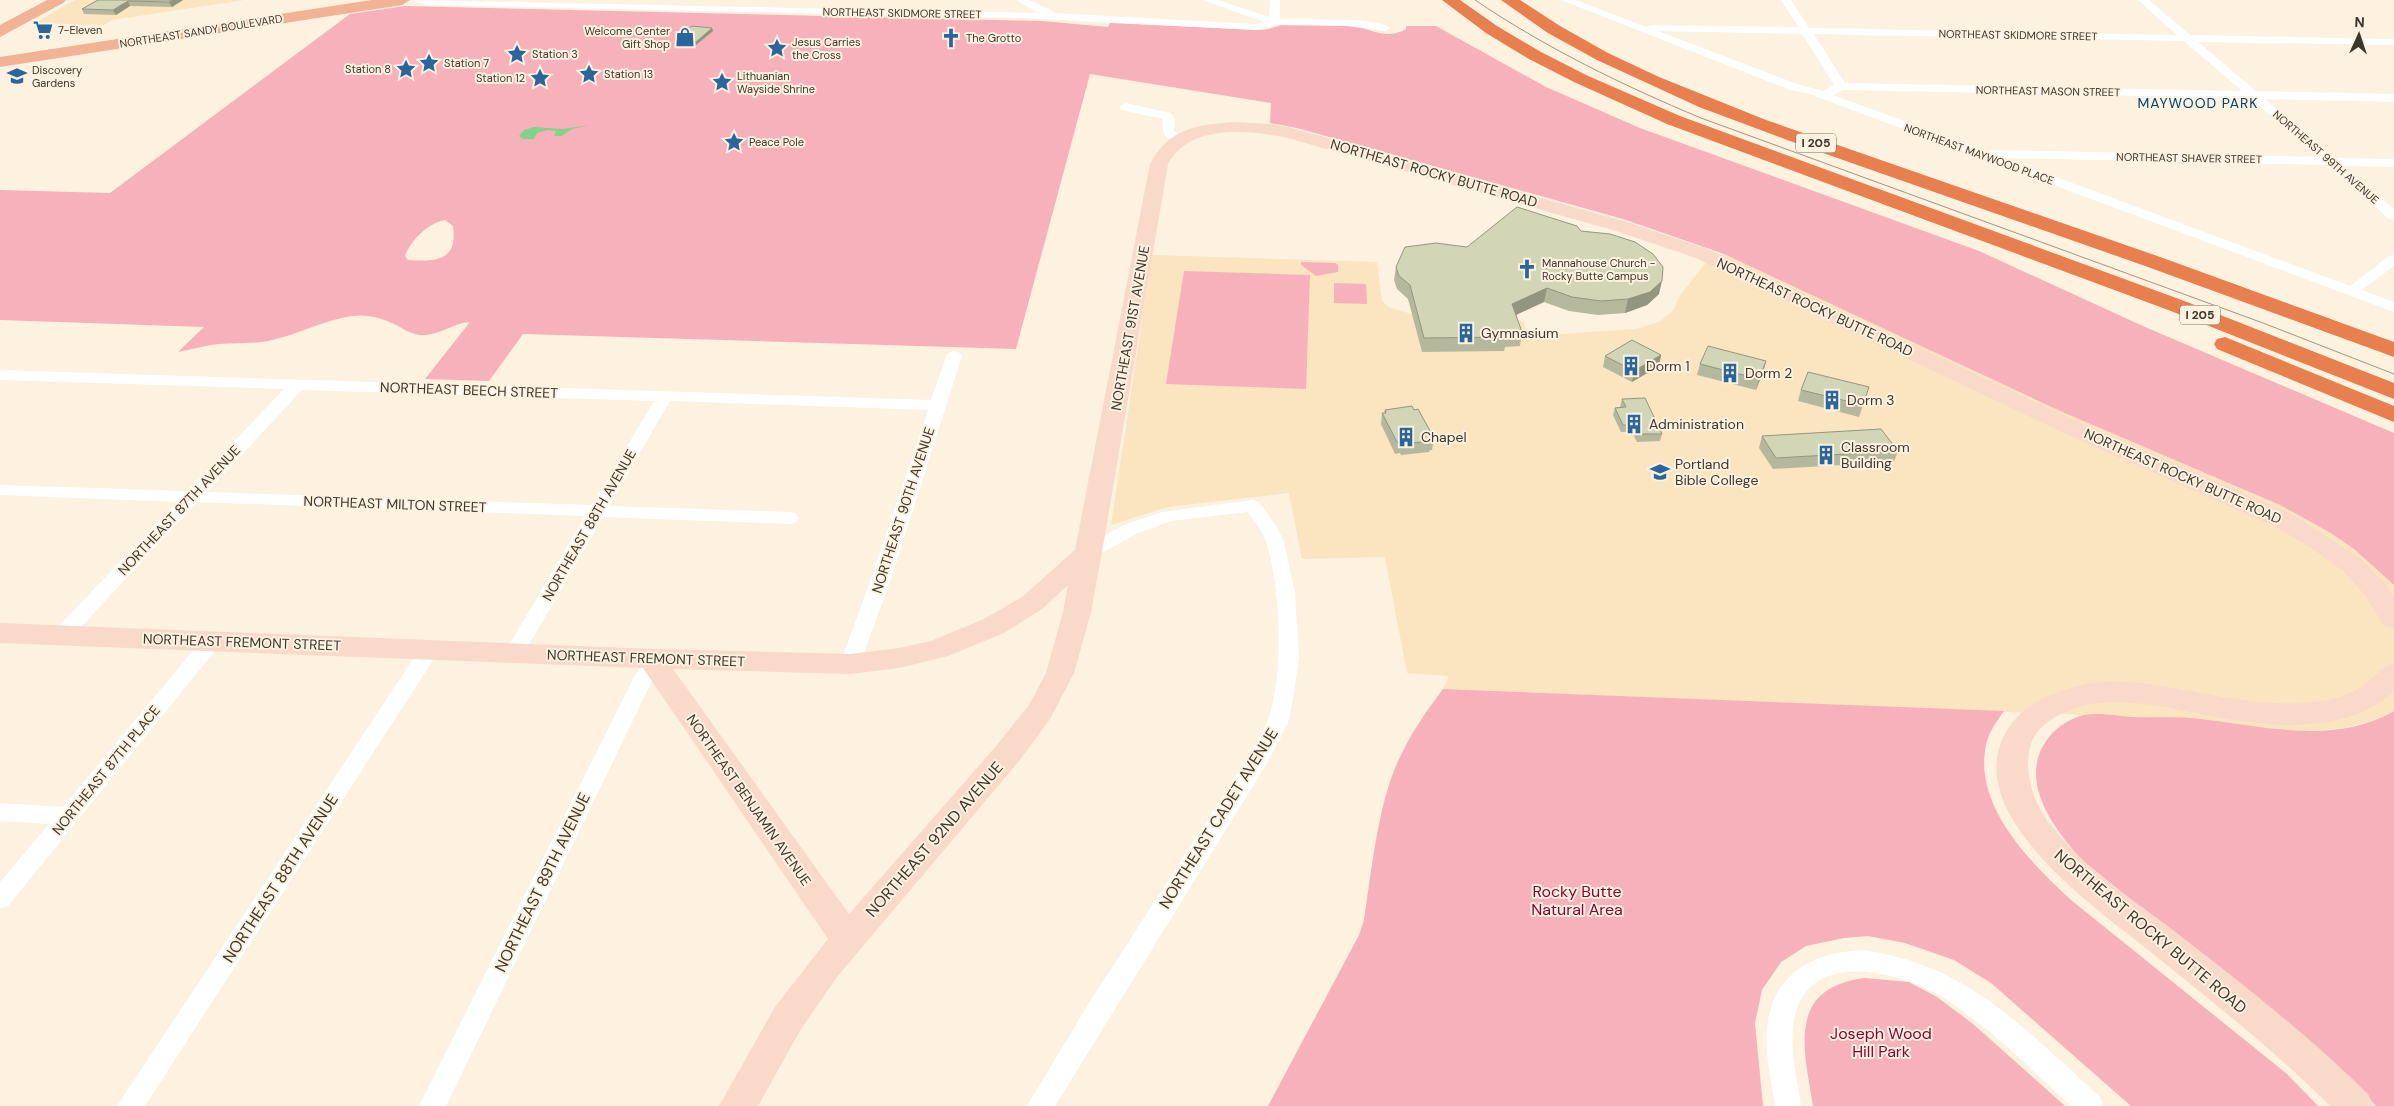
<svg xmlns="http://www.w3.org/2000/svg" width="2394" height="1106" font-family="'DM Sans',sans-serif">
<rect width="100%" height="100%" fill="#fdf1e0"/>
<g fill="#fbe4c0">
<path d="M75 0H244L112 20 104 25 35 23Z"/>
<path d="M1724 254 2060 411 2280 505 2329 532 2354 549 2394 585V711L2368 722 2343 728 2307 731H2275L2208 720 1443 689 1449 676 1407 673 1385 557 1302 559 1289 493 1167 507 1111 525 1152 255 1377 262 1382 301 1389 307 1411 314H1499L1524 322 1529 336 1636 329 1659 322 1673 311 1679 297 1706 262Z"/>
</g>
<g fill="#f7b1ba" fill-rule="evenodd">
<path d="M405 6 1042 21 1108 27 1110 23 1261 30C1271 29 1278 26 1287 23 1296 21 1339 23 1350 25 1369 28 1387 41 1406 29V26H1436L1546 87 1640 128 1979 251 2145 327 2394 433V585L2354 549 2329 532 2280 505 2060 411 1724 254 1623 219 1297 128 1270 123 1271 103 1090 74 1016 349 523 334 489 381 425 379 470 322C452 323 440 336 420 335 410 334 404 329 396 325 382 318 368 314 352 316 324 320 297 335 268 341 252 344 235 343 219 344 205 345 191 350 178 352L204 327 0 320V190L110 193 350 14ZM445 220 453 226C458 261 436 262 408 260L405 256C411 240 428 223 445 220Z"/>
<path d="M1301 262 1335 263 1338 265V272L1316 276 1301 265Z"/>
<path d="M1184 271 1310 275 1306 389 1166 384Z"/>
<path d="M1334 283 1366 284 1367 304 1334 303Z"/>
<path d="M1443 689 2004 711C1996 722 1989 732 1986 745 1973 806 2031 863 2071 900L2287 1074 2318 1106H2131L1991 983 1954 960 1905 943 1868 936 1844 938 1806 946 1781 962 1762 990 1755 1023 1763 1106H1268L1359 935 1364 920C1372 869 1378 799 1402 753 1413 730 1428 709 1443 689Z"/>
<path d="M2394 711V1106H2376L2351 1078 2082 860C2053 828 2016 779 2049 737 2058 726 2071 718 2084 715 2099 712 2118 716 2133 717 2158 718 2184 716 2209 720 2270 728 2336 744 2394 711Z"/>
<path d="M1864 978 1909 982 1937 997 1973 1024 2065 1106H1813C1804 1049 1786 989 1864 978Z"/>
</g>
<path fill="#83d28a" d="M590 125 572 129 562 136H554L556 131 548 130 537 133 534 139H523L519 136 524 130 534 127 563 129Z"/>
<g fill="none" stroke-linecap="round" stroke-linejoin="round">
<g fill="#fff" fill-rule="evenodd">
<path d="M411 0 1039 13 1015 0H1029L1052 11 1053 13 1255 24 1264 22 1203 0H1218L1269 17 1270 0H1280V19C1299 19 1379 17 1390 28L1385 31 1347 26 1276 25 1255 30 1020 18 426 5Z"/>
<path d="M1561 0H1576L1646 27 1651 25 1798 27 1781 0H1791L1809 28 2177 35 2138 0H2149L2190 35 2394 39V45L2198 42 2256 91 2394 94V102L2265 99 2334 158 2394 159V167L2343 166 2394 209V220L2389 219 2327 165 2005 158 2350 286 2389 256 2394 255V266L2362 290 2394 302V312L1807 93 1790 90ZM1658 31 1802 34 1834 85 1823 91 1797 84ZM1814 34 2184 41 2242 91 1845 83ZM1843 90 2250 98 2318 157 1994 150 1989 152 1833 95Z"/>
<path d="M1125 103 1171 113 1175 119 1174 131 1187 139 1181 143C1163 138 1162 136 1163 119L1121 110 1119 107Z"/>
<path d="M954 351 960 353 962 356 893 573 860 664 857 669 850 671 843 669 840 664 873 573 928 410 670 401 609 506 790 512 796 514 799 518 796 522 790 524 603 517 522 657 515 659 508 657 505 652 585 516 197 502 69 640 62 642 55 640 52 635 55 630 177 502 0 495V485L187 491 284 389 0 380V370L931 400 946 356 948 353ZM302 390 654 401 592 505 207 492Z"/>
<path d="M1253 500 1259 502 1277 527 1284 542 1295 593 1299 658 1293 700 1288 723 1266 765 1055 1106H1027L1089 1003 1250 754C1255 744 1262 734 1266 724 1285 679 1281 588 1266 542 1262 531 1255 521 1248 512L1171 521 1138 533 1096 556 1089 558 1082 556 1080 552 1082 548 1124 525 1162 512Z"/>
<path d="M212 634 219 636 222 641 219 646 8 906 0 909V882L49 824 0 821V803L63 807 205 636Z"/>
<path d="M430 642 437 644 440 649 437 654 145 1106H117L423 644Z"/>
<path d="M655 652 662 654 665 659 653 679 446 1106H419L633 679 648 654Z"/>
<path d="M1862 950C1966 963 2026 1030 2100 1097L2103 1106H2071C2031 1069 1993 1030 1947 1000 1906 973 1811 946 1795 1016 1788 1045 1797 1077 1801 1106H1775C1771 1081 1765 1055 1767 1030 1771 974 1812 953 1862 950Z"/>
</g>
<g fill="#f8d9ca" fill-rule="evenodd">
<path d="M1234 122 1271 124 1292 128 1630 223 1710 250 2076 421 2294 515 2361 559 2385 583 2394 597V628L2384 626 2365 595 2343 571 2311 548 2276 527 2060 431 1696 258 1616 231 1284 137C1246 130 1189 124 1168 164L1102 552 1091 612 1074 673 1050 719 1019 761 837 977 801 1029 758 1106H719L775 1007 828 939 643 668 0 643V623L655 649 850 654 899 648 931 641 984 619 1022 597 1075 550 1150 164C1169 128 1196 125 1234 122ZM1068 585 1063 612 1046 673 1029 705 997 745 849 914 673 669 850 674 899 668 948 656 1004 633 1042 609Z"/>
<path d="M2394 663V692C2365 717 2327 725 2290 725 2269 725 2248 722 2227 719 2172 710 2100 685 2049 721 2034 732 2028 745 2028 763 2028 786 2037 808 2051 825 2083 868 2131 898 2173 930 2240 982 2307 1034 2368 1094L2374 1106H2330C2292 1068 2251 1033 2210 1000 2183 978 2156 956 2129 935 2080 896 1968 812 2003 738 2019 704 2052 692 2087 684 2120 678 2157 685 2190 691 2231 699 2274 707 2316 702 2334 700 2350 695 2364 685 2375 677 2381 667 2394 663Z"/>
</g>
<g fill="#f1b295" fill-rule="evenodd">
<path d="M47 0H66L63 3 0 37V25Z"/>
<path d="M372 0H410L402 5 0 67V57Z"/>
</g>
<g fill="#e87f4e" fill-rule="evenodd">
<path d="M1442 0H1460L1497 26 1541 52 1586 75 1680 116 2187 302 2394 383V399L2171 311 1667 124 1574 82 1529 59 1486 33Z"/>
<path d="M1501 0H1520L1560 26 1608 53 1659 77 1766 120 2163 258 2394 342V357L2148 267 1806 147 1699 107 1597 60 1548 33Z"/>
<path d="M2225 337 2394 406V422L2217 349 2214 344 2217 339Z"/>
</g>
<path stroke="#9f9687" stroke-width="1" d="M1475 0C1546 48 1622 85 1701 118L2263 323 2394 374"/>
</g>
<g fill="#b5b89d">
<path d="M98 0H183L172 7 130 6 116 15 84 14 82 9Z"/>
<path d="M712 28 713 31 696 45 678 41 677 38Z"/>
<path d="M1581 231 1659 294 1647 305 1625 313 1598 315 1569 311 1544 302 1516 315 1522 332 1520 346 1505 347 1504 351 1422 352 1408 299 1397 289 1394 280 1396 267 1467 247Z"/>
<path d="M1661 355 1659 366 1632 382 1603 367 1605 356Z"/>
<path d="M1766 361 1763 372 1756 390 1697 375 1700 364Z"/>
<path d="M1869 387 1859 417 1798 401 1801 390Z"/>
<path d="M1622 399 1662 434 1660 441 1637 442 1632 432H1621L1613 415 1615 408 1620 407Z"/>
<path d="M1385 410H1414L1434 438 1432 450H1430L1429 452 1401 455 1400 453 1395 454 1381 424 1382 413H1384Z"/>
<path d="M1762 436 1898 451 1894 462 1773 469 1759 448Z"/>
</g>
<g fill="#93967f">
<path d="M173 0H183L172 7 169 2Z"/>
<path d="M128 1 130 6 116 15 113 10Z"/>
<path d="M712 28 713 31 696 45V42Z"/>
<path d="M1662 281 1659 294 1647 305 1625 313 1628 299Z"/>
<path d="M1547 288 1544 302 1509 318 1512 304Z"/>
<path d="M1661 355 1659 366 1632 382 1634 371Z"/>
<path d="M1766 361 1763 372 1756 390 1759 379Z"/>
</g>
<g fill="#d2d6b6" stroke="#93967f">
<path d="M98 0H173L169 2 128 1 113 10 82 9Z"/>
<path d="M692 26 712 28 696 42 677 38Z"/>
<path d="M1517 207 1577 226 1581 231 1610 234 1635 242 1653 254 1663 267 1662 281 1650 292 1628 299 1601 301 1572 297 1547 288 1512 304 1522 332 1505 333 1507 337 1424 338 1410 285 1399 276 1396 267 1405 247 1436 243 1467 247Z"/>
<path d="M1632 340 1661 355 1634 371 1605 356Z"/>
<path d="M1708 346 1766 361 1759 379 1700 364Z"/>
<path d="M1808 372 1869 387 1863 405 1801 390Z"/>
<path d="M1645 398 1662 434H1639L1634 425H1623L1615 408 1626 407 1622 399Z"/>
<path d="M1412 406 1414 410 1418 409 1434 438H1430L1431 441 1402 444 1401 442H1397L1382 413H1386L1385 410Z"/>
<path d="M1881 429 1898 451 1776 458 1762 436Z"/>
</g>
<defs>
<symbol id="supermarket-bare" viewBox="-9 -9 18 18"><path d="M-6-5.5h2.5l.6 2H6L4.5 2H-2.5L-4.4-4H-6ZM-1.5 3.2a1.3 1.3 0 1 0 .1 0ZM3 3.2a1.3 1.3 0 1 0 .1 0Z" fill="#28669d" stroke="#fdf1e0" stroke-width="2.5" paint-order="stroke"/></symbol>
<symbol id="shop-bare" viewBox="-9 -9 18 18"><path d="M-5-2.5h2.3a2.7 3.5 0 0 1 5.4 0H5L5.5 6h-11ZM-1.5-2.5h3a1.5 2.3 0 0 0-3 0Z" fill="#28669d" stroke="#fdf1e0" stroke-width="2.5" paint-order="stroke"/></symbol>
<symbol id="church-bare" viewBox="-9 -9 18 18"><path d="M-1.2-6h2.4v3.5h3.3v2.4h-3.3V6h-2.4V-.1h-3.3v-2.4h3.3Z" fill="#28669d" stroke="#fdf1e0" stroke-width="2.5" paint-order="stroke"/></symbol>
<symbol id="sight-bare" viewBox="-9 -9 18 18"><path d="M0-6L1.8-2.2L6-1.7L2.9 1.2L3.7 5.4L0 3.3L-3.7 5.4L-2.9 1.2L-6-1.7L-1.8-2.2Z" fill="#28669d" stroke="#fdf1e0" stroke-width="2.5" paint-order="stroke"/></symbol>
<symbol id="school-bare" viewBox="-9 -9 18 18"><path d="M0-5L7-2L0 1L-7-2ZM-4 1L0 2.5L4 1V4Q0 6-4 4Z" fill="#28669d" stroke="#fdf1e0" stroke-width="2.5" paint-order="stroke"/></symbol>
<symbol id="building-bare" viewBox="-9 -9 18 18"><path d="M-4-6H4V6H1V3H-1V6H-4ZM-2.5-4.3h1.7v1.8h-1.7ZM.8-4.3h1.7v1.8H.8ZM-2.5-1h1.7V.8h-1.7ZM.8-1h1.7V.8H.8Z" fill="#28669d" stroke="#fdf1e0" stroke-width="2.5" paint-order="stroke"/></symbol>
<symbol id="university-bare" viewBox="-9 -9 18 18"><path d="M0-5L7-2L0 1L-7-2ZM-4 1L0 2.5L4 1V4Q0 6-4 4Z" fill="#28669d" stroke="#fdf1e0" stroke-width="2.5" paint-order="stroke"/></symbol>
</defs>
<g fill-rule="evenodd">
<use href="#supermarket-bare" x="29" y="16" width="28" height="28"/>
<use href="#shop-bare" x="671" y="23" width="28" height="28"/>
<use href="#church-bare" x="937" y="24" width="28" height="28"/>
<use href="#sight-bare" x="763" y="34" width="28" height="28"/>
<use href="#sight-bare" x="503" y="40" width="28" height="28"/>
<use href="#sight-bare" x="415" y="49" width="28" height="28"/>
<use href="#sight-bare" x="392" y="55" width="28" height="28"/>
<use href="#sight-bare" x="575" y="60" width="28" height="28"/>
<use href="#school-bare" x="3" y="62" width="28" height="28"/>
<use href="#sight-bare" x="526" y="64" width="28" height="28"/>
<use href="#sight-bare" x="708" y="68" width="28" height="28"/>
<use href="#sight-bare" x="720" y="128" width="28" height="28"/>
<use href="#church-bare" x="1513" y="255" width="28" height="28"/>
<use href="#building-bare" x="1452" y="319" width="28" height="28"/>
<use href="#building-bare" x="1617" y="352" width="28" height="28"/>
<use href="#building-bare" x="1716" y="359" width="28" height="28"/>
<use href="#building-bare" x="1818" y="386" width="28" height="28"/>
<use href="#building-bare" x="1620" y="410" width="28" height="28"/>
<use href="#building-bare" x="1392" y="423" width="28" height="28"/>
<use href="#building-bare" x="1812" y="441" width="28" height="28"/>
<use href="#university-bare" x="1646" y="458" width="28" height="28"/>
</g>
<g text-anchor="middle" stroke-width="4" stroke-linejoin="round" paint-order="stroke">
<g font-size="11" fill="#3d362b" stroke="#fdf1e0">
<text transform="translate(902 13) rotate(1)" y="4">NORTHEAST SKIDMORE STREET</text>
<text transform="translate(201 31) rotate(-9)" y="4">NORTHEAST SANDY BOULEVARD</text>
<text transform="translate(2018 35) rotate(1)" y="4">NORTHEAST SKIDMORE STREET</text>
<text transform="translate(2048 91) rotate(1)" y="4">NORTHEAST MASON STREET</text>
<text transform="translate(1979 154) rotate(20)" y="4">NORTHEAST MAYWOOD PLACE</text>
<text transform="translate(2326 157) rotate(41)" y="4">NORTHEAST 99TH AVENUE</text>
<text transform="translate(2189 158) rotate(1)" y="4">NORTHEAST SHAVER STREET</text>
</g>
<g font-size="11" fill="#3d362b" stroke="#fdf1e0" text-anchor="start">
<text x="58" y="34">7-Eleven</text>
<text x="670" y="35" text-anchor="end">Welcome Center<tspan x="670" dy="13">Gift Shop</tspan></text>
<text x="966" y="42">The Grotto</text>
<text x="792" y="46">Jesus Carries<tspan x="792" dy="13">the Cross</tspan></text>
<text x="532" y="58">Station 3</text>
<text x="444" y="67">Station 7</text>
<text x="391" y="73" text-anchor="end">Station 8</text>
<text x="32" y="74">Discovery<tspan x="32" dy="13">Gardens</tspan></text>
<text x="604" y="78">Station 13</text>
<text x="737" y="80">Lithuanian<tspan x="737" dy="13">Wayside Shrine</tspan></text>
<text x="525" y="82" text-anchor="end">Station 12</text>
<text x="749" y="146">Peace Pole</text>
<text x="1542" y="267">Mannahouse Church -<tspan x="1542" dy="13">Rocky Butte Campus</tspan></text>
</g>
<g fill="#fdf1e0" stroke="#776e61" stroke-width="1">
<rect x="1796" y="133.5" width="40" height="19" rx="4"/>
<rect x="2180" y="305.5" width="40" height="19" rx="4"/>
</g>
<g font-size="12" font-weight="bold" fill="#3d362b">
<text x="1816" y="147">I 205</text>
<text x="2200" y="319">I 205</text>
</g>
<g font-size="14" letter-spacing="1" fill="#004070" stroke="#fdf1e0">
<text x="2198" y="108">MAYWOOD PARK</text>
</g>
<g font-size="14" fill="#3d362b" stroke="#fdf1e0">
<text transform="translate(1434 173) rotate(16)" y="5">NORTHEAST ROCKY BUTTE ROAD</text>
<text transform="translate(1815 307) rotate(25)" y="5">NORTHEAST ROCKY BUTTE ROAD</text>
<text transform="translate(1130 328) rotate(-80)" y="5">NORTHEAST 91ST AVENUE</text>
<text transform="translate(469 390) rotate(2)" y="5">NORTHEAST BEECH STREET</text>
<text transform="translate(2183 476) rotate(24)" y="5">NORTHEAST ROCKY BUTTE ROAD</text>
<text transform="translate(395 504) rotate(2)" y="5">NORTHEAST MILTON STREET</text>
<text transform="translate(179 510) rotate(-47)" y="5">NORTHEAST 87TH AVENUE</text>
<text transform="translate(903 510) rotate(-72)" y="5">NORTHEAST 90TH AVENUE</text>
<text transform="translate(589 525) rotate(-60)" y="5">NORTHEAST 88TH AVENUE</text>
<text transform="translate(242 642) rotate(2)" y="5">NORTHEAST FREMONT STREET</text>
<text transform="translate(646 658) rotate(2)" y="5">NORTHEAST FREMONT STREET</text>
<text transform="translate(106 770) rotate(-51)" y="5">NORTHEAST 87TH PLACE</text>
<text transform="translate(749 800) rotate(55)" y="5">NORTHEAST BENJAMIN AVENUE</text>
</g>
<g font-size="14" fill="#3d362b" stroke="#fdf1e0" text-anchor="start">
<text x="1481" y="338">Gymnasium</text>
<text x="1646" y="371">Dorm 1</text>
<text x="1745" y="378">Dorm 2</text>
<text x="1847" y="405">Dorm 3</text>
<text x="1649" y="429">Administration</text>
<text x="1421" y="442">Chapel</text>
<text x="1841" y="452">Classroom<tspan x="1841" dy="16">Building</tspan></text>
<text x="1675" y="469">Portland<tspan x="1675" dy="16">Bible College</tspan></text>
</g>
<g font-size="16" fill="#3d362b" stroke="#fdf1e0">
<text transform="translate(1218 818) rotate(-58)" y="6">NORTHEAST CADET AVENUE</text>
<text transform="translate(934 839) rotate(-49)" y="6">NORTHEAST 92ND AVENUE</text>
<text transform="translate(280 878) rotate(-57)" y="6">NORTHEAST 88TH AVENUE</text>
<text transform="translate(542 882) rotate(-64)" y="6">NORTHEAST 89TH AVENUE</text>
<text transform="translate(2151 931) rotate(40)" y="6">NORTHEAST ROCKY BUTTE ROAD</text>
</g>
<g font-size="16" fill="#870333" stroke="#fdf1e0">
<text x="1577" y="897">Rocky Butte<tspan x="1577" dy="18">Natural Area</tspan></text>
<text x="1881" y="1039">Joseph Wood<tspan x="1881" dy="18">Hill Park</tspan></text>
</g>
</g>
<g transform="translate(2359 35) rotate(3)" stroke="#fdf1e0" stroke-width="4" paint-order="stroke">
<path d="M0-4L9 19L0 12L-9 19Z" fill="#3d362b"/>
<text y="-8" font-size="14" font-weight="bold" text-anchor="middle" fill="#3d362b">N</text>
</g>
</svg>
